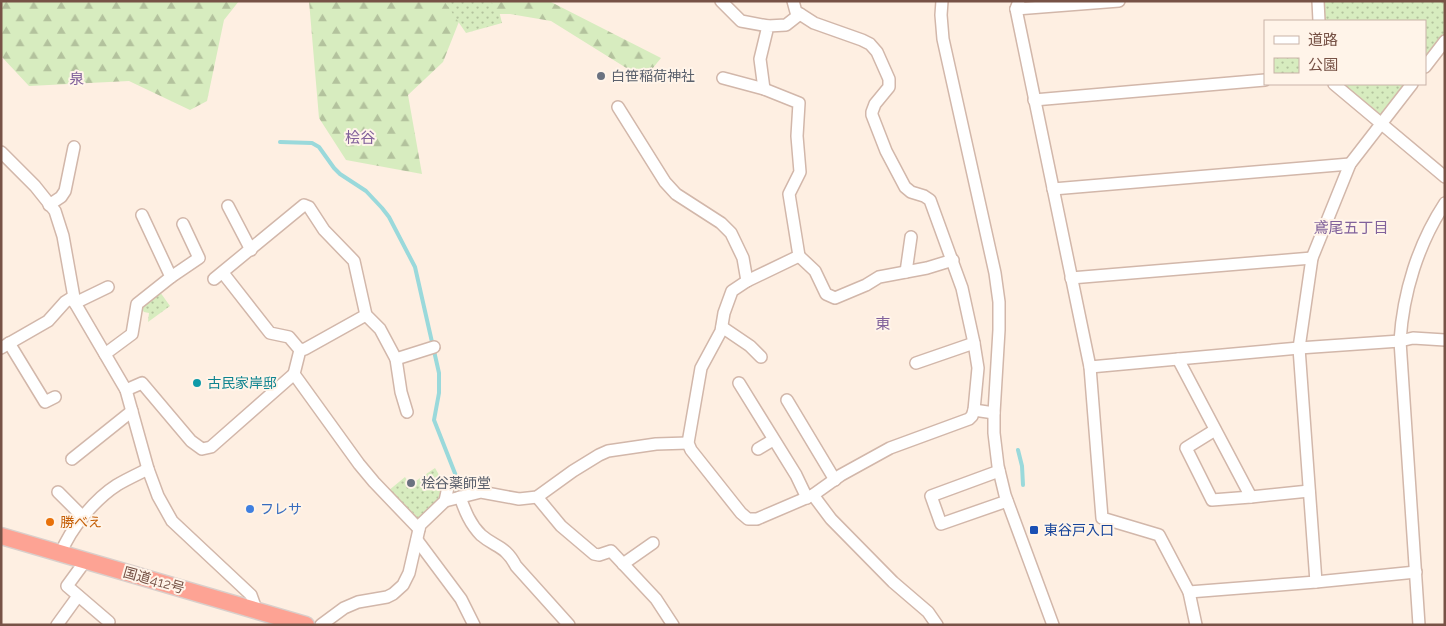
<svg xmlns="http://www.w3.org/2000/svg" width="1446" height="626" font-family="Raleway,'Noto Sans JP',sans-serif">
<defs>
<pattern id="forest-firs" width="22" height="20" patternUnits="userSpaceOnUse" patternTransform="scale(1.25)"><rect width="22" height="20" fill="#d7ecbf"/><path d="M5 1l3.5 6h-7zM16 11l3.5 6h-7z" fill="#b3c29d"/></pattern>
<pattern id="park-dots" width="8" height="8" patternUnits="userSpaceOnUse" patternTransform="scale(1.25)"><rect width="8" height="8" fill="#d7ecbf"/><path d="M2 2h.1M6 6h.1" fill="none" stroke="#b3c29d" stroke-width="1.8" stroke-linecap="round"/></pattern>
</defs>
<rect width="100%" height="100%" fill="#feefe2"/>
<g fill="url(#forest-firs)">
<path d="M1 1H239L224 20 207 101 190 110 129 81 29 86 1 56Z"/>
<path d="M309 1H549L661 58 644 79 551 21 510 14H462L443 62 408 95 422 174 346 160 319 118Z"/>
</g>
<g fill="url(#park-dots)">
<path d="M444 1H490L499 11 502 23 466 33Z"/>
<path d="M1323 1H1445V33L1425 60V21H1325Z"/>
<path d="M1342 84H1406L1384 114H1377Z"/>
<path d="M160 292 170 306 148 322 149 313 144 312 141 308Z"/>
<path d="M435 468C451 493 436 502 418 519L411 511 409 514 388 491 405 477 410 485Z"/>
</g>
<g fill="none" stroke-linecap="round" stroke-linejoin="round">
<g stroke="#9ad9db" stroke-width="4">
<path d="M280 142 312 143 319 147 334 168 340 174 366 191 382 208 389 217 415 267 439 373V393L434 420 458 481 456 490"/>
<path d="M1018 450 1022 466 1023 485"/>
</g>
<defs>
<g id="minor">
<path d="M721 1 741 21 768 26"/>
<path d="M793 1 796 12 800 14 814 23 862 40 870 44 877 52 889 79V87L875 104 872 112V115L886 151 905 187 911 192 924 196 930 200 962 288 974 343 978 368 974 410"/>
<path d="M942 1 941 15 943 39 995 273 999 302V330L994 413V433L998 466 1005 495 1053 625"/>
<path d="M1019 1 1016 9 1090 367 1102 518 1159 535 1189 592 1196 625"/>
<path d="M1318 1 1319 21"/>
<path d="M1016 9 1119 1"/>
<path d="M1425 67 1445 41"/>
<path d="M723 78 764 89 799 103 797 136 800 172 789 194 799 256 747 281 732 291 724 313 721 331 701 368 688 443 691 450 741 513 748 519H757L813 495 831 519 893 582 928 612 937 625"/>
<path d="M1334 84 1445 177"/>
<path d="M764 89 760 59 768 26 786 25 800 14"/>
<path d="M1034 100 1265 80"/>
<path d="M618 107 665 182 676 194 721 223 731 233 743 258 747 281"/>
<path d="M1 152 35 186 55 211 63 236 75 303 126 390 148 469 158 496 172 521 251 595 256 609"/>
<path d="M1053 189 1350 164"/>
<path d="M49 205 61 197 65 191 74 147"/>
<path d="M228 206 251 250"/>
<path d="M799 256 815 271 826 294 835 298 866 285 879 277 927 268 953 260"/>
<path d="M906 272 911 237"/>
<path d="M223 273 270 333 289 337 300 350 294 374 359 464 374 482 419 529"/>
<path d="M171 277 199 258 183 224"/>
<path d="M1071 278 1312 258"/>
<path d="M214 279 304 205 309 207 324 230 354 261 366 315 380 329 396 359 401 392 407 412"/>
<path d="M75 303 108 287"/>
<path d="M722 327 750 346 761 357"/>
<path d="M9 343 45 402 55 397"/>
<path d="M1 348 48 321 65 302 73 297"/>
<path d="M300 350 305 349 366 315"/>
<path d="M105 354 132 334 137 304 171 277 142 215"/>
<path d="M396 359 434 347"/>
<path d="M1178 359 1251 497 1309 491"/>
<path d="M916 363 974 343"/>
<path d="M1090 367 1299 348 1400 341 1413 338 1445 340"/>
<path d="M739 383 796 475 807 498"/>
<path d="M126 390 142 383 191 441 202 449 211 447 294 374"/>
<path d="M787 400 835 480"/>
<path d="M1215 430 1186 448 1212 500 1251 497"/>
<path d="M758 449 773 440"/>
<path d="M72 459 132 411"/>
<path d="M999 471 931 496 941 524 1007 501"/>
<path d="M58 492 83 517"/>
<path d="M813 495 841 475 890 448 969 419 972 416 974 410 994 413"/>
<path d="M460 497C465 511 470 524 481 535 496 548 505 545 516 566L569 625"/>
<path d="M537 497 561 526 594 554 599 555 611 551 656 599 673 625"/>
<path d="M445 501 481 492 519 499 537 497 573 471 599 455 608 451 656 444 688 443"/>
<path d="M417 540 461 599 474 625"/>
<path d="M61 553C70 529 95 499 117 485 127 479 138 474 148 469"/>
<path d="M86 560 67 586 109 622"/>
<path d="M623 564 653 543"/>
<path d="M1316 582 1299 348 1312 258 1350 164 1412 84"/>
<path d="M1189 592 1316 582 1416 572"/>
<path d="M57 625 78 596"/>
<path d="M321 625 344 608 358 602 387 597 393 594 403 585 409 573 420 525 445 501 448 487"/>
<path d="M1419 625 1400 341C1403 293 1418 244 1445 203"/>
</g>
<path id="highway" d="M1 536 306 625"/>
</defs>
<use href="#minor" stroke="#d2b7aa" stroke-width="14"/>
<use href="#highway" stroke="#d9cfcb" stroke-width="19"/>
<use href="#minor" stroke="#fff" stroke-width="11"/>
<use href="#highway" stroke="#fda394" stroke-width="16"/>
</g>
<g fill="#6b7280" stroke="#fff4e9" stroke-width="2">
<circle cx="601" cy="76" r="5"/>
<circle cx="411" cy="483" r="5"/>
</g>
<circle fill="#0f9aa8" stroke="#fff4e9" stroke-width="2" cx="197" cy="383" r="5"/>
<circle fill="#3f7fe0" stroke="#fff4e9" stroke-width="2" cx="250" cy="509" r="5"/>
<circle fill="#e8710a" stroke="#fff4e9" stroke-width="2" cx="50" cy="522" r="5"/>
<rect fill="#1a4fb4" stroke="#fff4e9" stroke-width="2" x="1029" y="525" width="10" height="10" rx="2.5"/>
<g text-anchor="middle" stroke-width="4" stroke-linejoin="round" paint-order="stroke">
<g font-size="14" fill="#5b616d" stroke="#fff4e9" text-anchor="start">
<text x="611" y="81">白笹稲荷神社</text>
<text x="421" y="488">桧谷薬師堂</text>
</g>
<g font-size="14" fill="#0d838f" stroke="#fff4e9" text-anchor="start">
<text x="207" y="388">古民家岸邸</text>
</g>
<g font-size="14" fill="#366cbe" stroke="#fff4e9" text-anchor="start">
<text x="260" y="514">フレサ</text>
</g>
<g font-size="14" fill="#c56008" stroke="#fff4e9" text-anchor="start">
<text x="60" y="527">勝べえ</text>
</g>
<g font-size="14" fill="#164399" stroke="#fff4e9" text-anchor="start">
<text x="1044" y="535">東谷戸入口</text>
</g>
<g font-size="14" fill="#775246" stroke="#fff4e9">
<text transform="translate(154 580) rotate(16)" y="5">国道412号</text>
</g>
<g font-size="15" fill="#81619b" stroke="#fff4e9">
<text x="77" y="84">泉</text>
<text x="360" y="143">桧谷</text>
<text x="1351" y="233">鳶尾五丁目</text>
<text x="883" y="329">東</text>
</g>
</g>
<rect width="1446" height="626" fill="none" stroke="#775246" stroke-width="5"/>
<rect x="1264" y="20" width="162" height="65" fill="#fff4e9" stroke="#c9b3a8"/>
<rect x="1274" y="36" width="25" height="8" fill="#ffffff" stroke="#c9b3a8"/>
<text x="1308" y="45" font-size="15" fill="#775246">道路</text>
<rect x="1274" y="58" width="25" height="15" fill="url(#park-dots)" stroke="#c9b3a8"/>
<text x="1308" y="70" font-size="15" fill="#775246">公園</text>
</svg>
